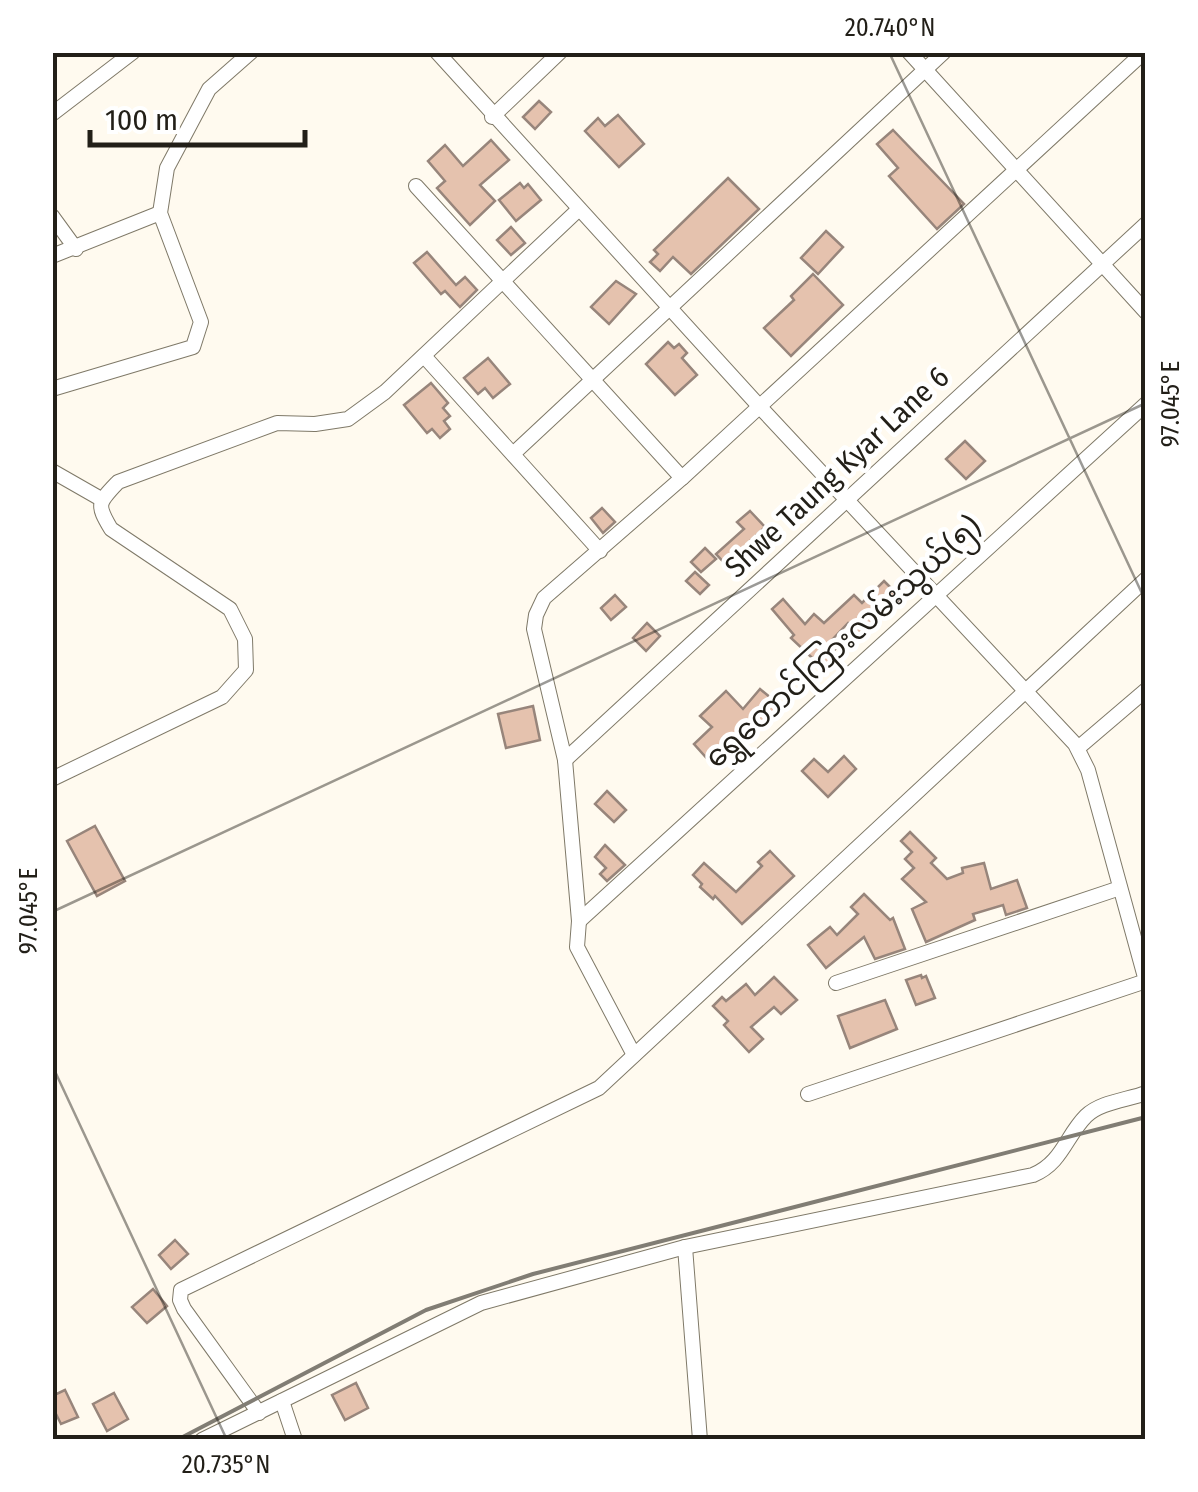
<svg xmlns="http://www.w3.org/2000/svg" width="1198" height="1492" font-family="'Fira Sans Condensed','Noto Sans Myanmar',sans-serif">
<rect width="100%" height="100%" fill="#fffaef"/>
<g fill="#e5c2ae" stroke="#97857b" stroke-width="2.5">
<path d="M539 101 551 112 535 129 523 117Z"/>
<path d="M618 115 644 144 619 167 585 131 598 118 605 126Z"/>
<path d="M893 130 964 204 937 229 889 176 898 168 877 144Z"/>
<path d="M491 140 509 160 480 185 495 201 470 225 437 188 445 181 428 161 445 145 463 166Z"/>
<path d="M728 178 759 209 691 274 673 257 660 271 650 262 658 254 654 250Z"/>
<path d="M520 183 524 188 528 184 541 200 516 221 499 200Z"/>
<path d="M511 227 525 243 511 255 497 240Z"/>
<path d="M826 231 843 247 818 274 801 258Z"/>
<path d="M427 252 456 285 465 277 477 290 460 307 445 291 441 294 414 263Z"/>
<path d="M813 274 843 305 791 356 764 328 794 300 791 296Z"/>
<path d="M616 281 636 294 609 324 591 307Z"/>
<path d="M668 342 674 348 679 344 687 353 682 358 697 375 675 395 646 364Z"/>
<path d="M488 358 510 384 493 398 485 388 478 394 464 378Z"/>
<path d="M431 383 448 403 443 408 450 416 444 421 450 429 440 438 432 429 427 433 404 405Z"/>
<path d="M965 441 985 461 966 479 946 459Z"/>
<path d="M602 508 615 522 603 533 591 518Z"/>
<path d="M750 511 765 527 748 543 759 555 740 573 735 568 732 571 716 554 744 529 737 522Z"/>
<path d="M705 548 716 559 701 572 691 562Z"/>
<path d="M695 572 709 585 700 594 686 581Z"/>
<path d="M884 581 901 598 860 637 848 623 831 641 837 647 832 653 839 659 827 672 791 638 794 635 772 609 783 599 805 624 814 614 824 623 854 595 862 603Z"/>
<path d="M615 595 626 607 611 620 601 608Z"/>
<path d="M647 623 660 636 646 651 633 638Z"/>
<path d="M760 689 783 708 767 727 764 724 742 745 736 738 711 763 694 744 712 727 700 716 726 691 743 709Z"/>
<path d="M533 706 540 740 506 748 498 714Z"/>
<path d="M844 756 856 769 828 797 802 771 814 759 828 772Z"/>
<path d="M607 791 626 810 614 822 595 804Z"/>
<path d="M95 826 125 881 97 896 67 841Z"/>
<path d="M910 832 936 858 931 863 947 879 963 873 962 868 984 863 991 889 1017 880 1027 908 1006 915 1003 905 973 914 975 920 926 942 912 909 926 902 902 879 914 868 905 859 912 852 901 841Z"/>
<path d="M605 845 625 865 607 881 600 874 606 868 595 857Z"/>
<path d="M770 851 794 876 742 924 715 896 713 899 700 887 702 884 693 875 704 863 736 892 762 866 758 862Z"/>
<path d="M864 894 890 920 893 918 905 949 875 959 864 937 826 968 808 945 830 927 837 935 858 914 851 907Z"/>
<path d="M921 975 922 978 926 976 935 998 916 1005 906 980Z"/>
<path d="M774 977 797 1000 781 1014 774 1007 751 1027 763 1039 749 1052 724 1025 728 1021 713 1006 722 997 726 1001 746 984 755 995Z"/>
<path d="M885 1000 897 1029 850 1048 838 1016Z"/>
<path d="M175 1240 188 1254 171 1269 159 1255Z"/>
<path d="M153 1289 167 1306 147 1323 132 1307Z"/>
<path d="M356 1383 368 1408 345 1420 332 1395Z"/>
<path d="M65 1390 78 1417 61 1424 52 1406V1396Z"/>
<path d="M114 1393 128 1419 107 1431 93 1404Z"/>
</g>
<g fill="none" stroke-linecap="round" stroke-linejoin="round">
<defs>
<g id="minor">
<path d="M437 52 759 406 1075 744 1088 770 1146 981"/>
<path d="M909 52 1146 312"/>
<path d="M52 114 133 52"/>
<path d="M492 117 560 52"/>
<path d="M416 186 682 478"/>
<path d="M52 216 76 249"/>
<path d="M52 256 160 213"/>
<path d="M424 356 600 551"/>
<path d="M52 389 193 347 201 322 160 213 167 168 209 89 251 52"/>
<path d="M513 454 944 52"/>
<path d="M52 471 101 499"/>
<path d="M1078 748 1146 690"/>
<path d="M565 760 1146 224"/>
<path d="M52 779 222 697 246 670 245 639 230 609 111 529C96 504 98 503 118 482L277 423 315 424 348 419 385 392 578 210"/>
<path d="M579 921 1146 404"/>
<path d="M836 983 1120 888"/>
<path d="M634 1055 577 947 579 921 565 760 534 629 536 615 544 598 682 478 1144 52"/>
<path d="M808 1094 1146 981"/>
<path d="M685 1247 700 1440"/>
<path d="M282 1401 295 1440"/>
<path d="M259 1413 184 1309 180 1300 181 1290 599 1088 1146 579"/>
<path d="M202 1440 481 1303 685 1247 1033 1175C1062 1163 1066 1136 1086 1116 1100 1102 1127 1100 1146 1093"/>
</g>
</defs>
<use href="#minor" stroke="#7f7968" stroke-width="16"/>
<use href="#minor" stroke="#fff" stroke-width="14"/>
<path stroke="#817d74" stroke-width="4" d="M177 1440 426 1310 533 1274 1146 1117"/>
</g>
<path fill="none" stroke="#221f18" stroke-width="2.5" stroke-opacity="0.45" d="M889 52 1146 602M52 912 1146 403M52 1065 227 1440"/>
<g text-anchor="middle" stroke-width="9" stroke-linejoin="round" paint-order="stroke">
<g font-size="30" fill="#221f18" stroke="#fff">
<text transform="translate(837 472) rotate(-43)" y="10">Shwe Taung Kyar Lane 6</text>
<text transform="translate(843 642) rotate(-42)" y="10">ရွှေတောင်ကြားလမ်းသွယ်(၅)</text>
</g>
</g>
<rect width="1198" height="1492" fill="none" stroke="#ffffff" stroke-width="110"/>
<path d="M90 130v15h215v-15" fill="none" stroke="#221f18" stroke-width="5"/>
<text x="105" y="130" font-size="30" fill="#221f18" stroke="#ffffff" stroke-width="8" paint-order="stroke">100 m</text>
<rect x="55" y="55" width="1088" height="1382" fill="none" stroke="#221f18" stroke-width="4"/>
<g font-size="25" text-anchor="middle" fill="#221f18">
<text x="890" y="36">20.740°N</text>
<text transform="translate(1170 404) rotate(-90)" y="9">97.045°E</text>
<text transform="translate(28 911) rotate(-90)" y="9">97.045°E</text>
<text x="226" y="1473">20.735°N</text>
</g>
</svg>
